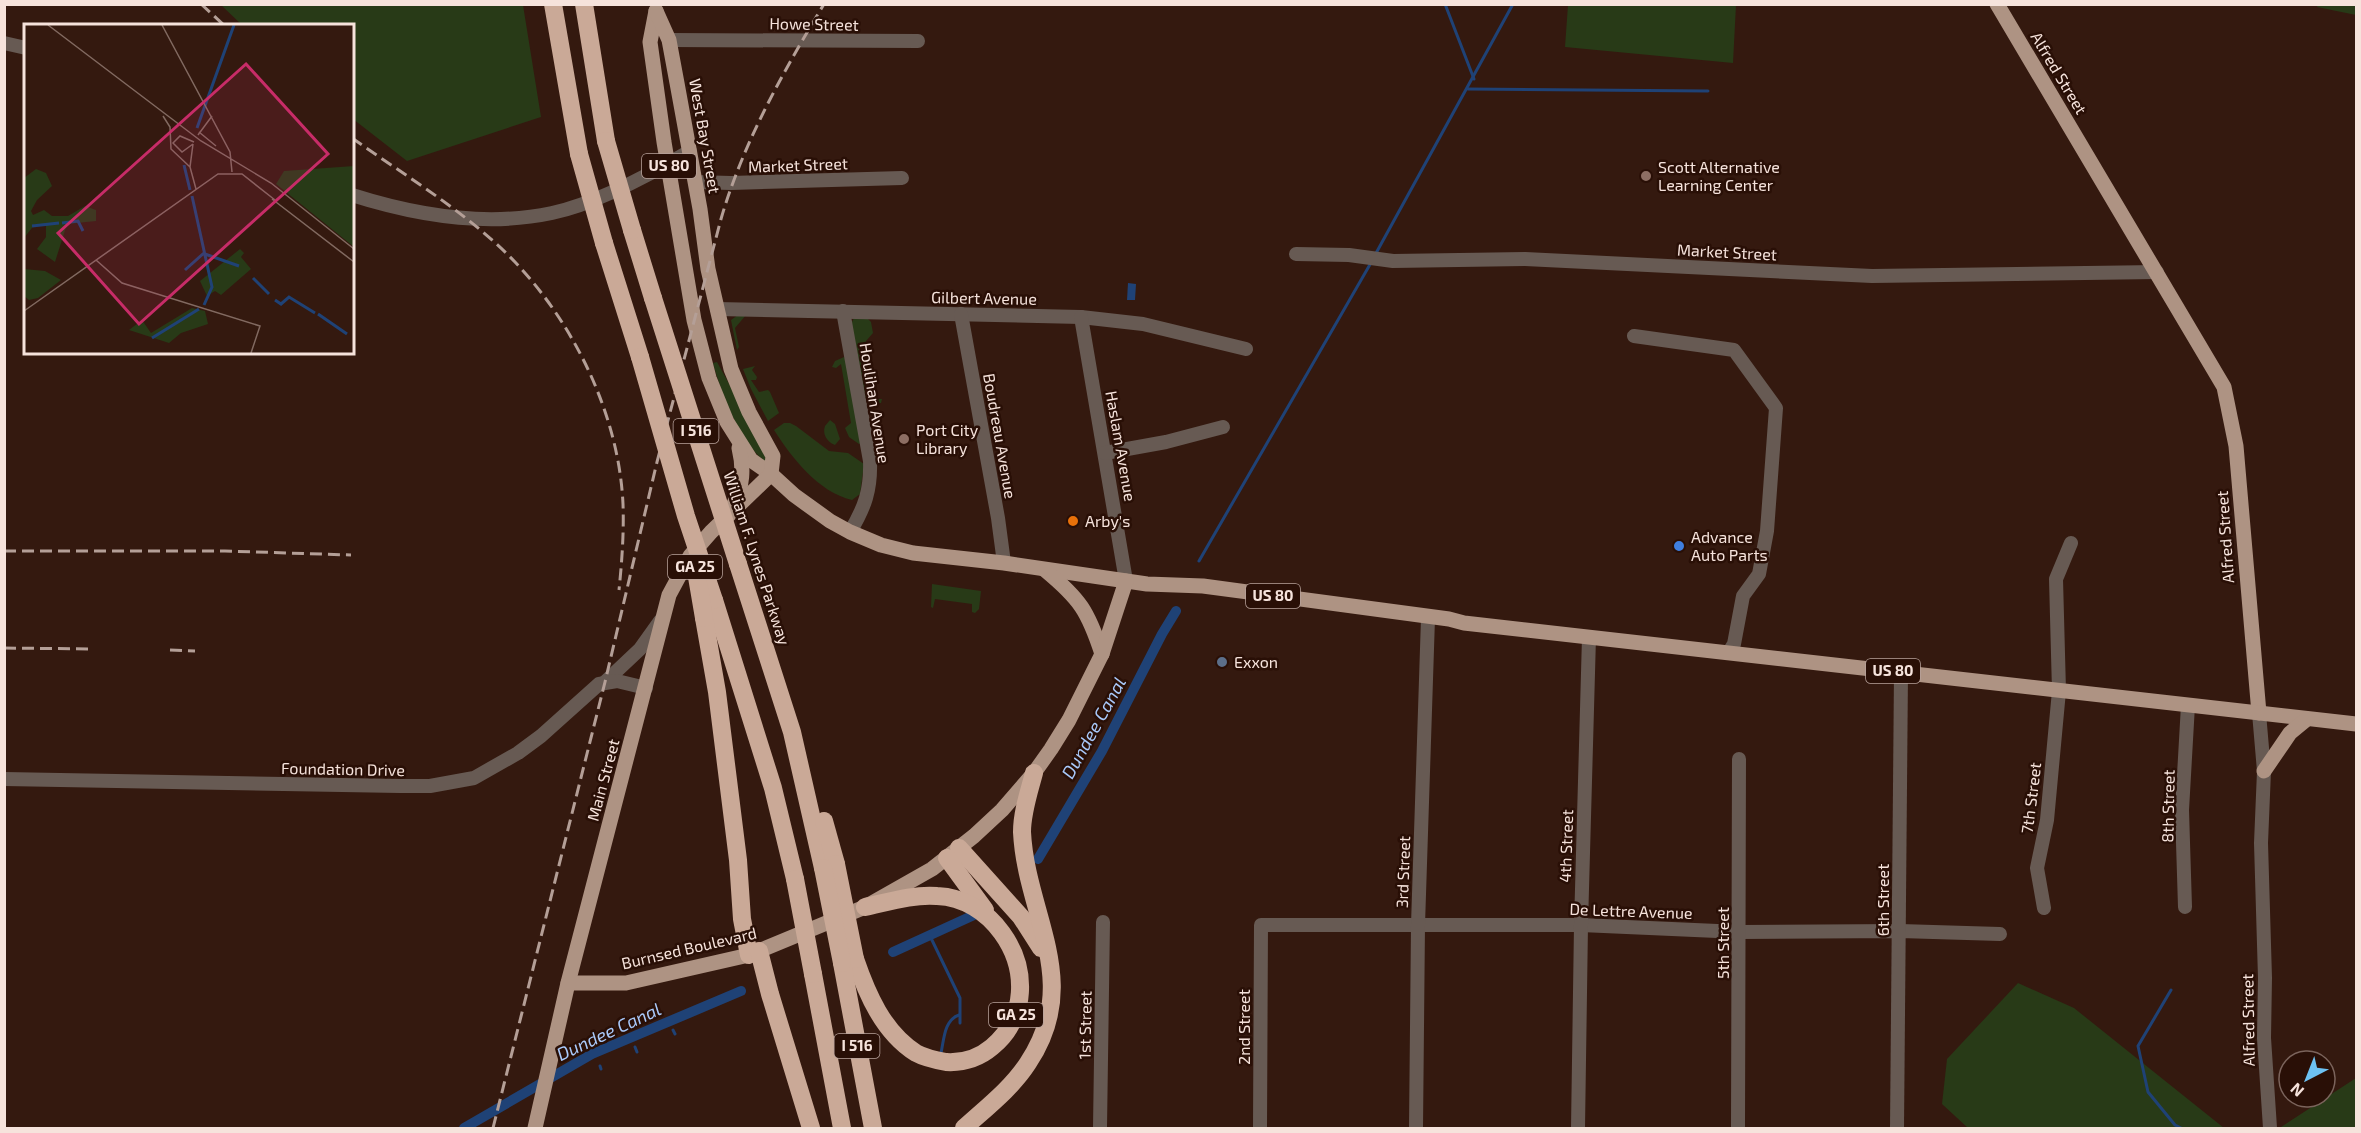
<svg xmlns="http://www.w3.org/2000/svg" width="2361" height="1133" font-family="'Exo 2',sans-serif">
<rect width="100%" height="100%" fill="#34190f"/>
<g fill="#283a17">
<path d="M221 5H523L541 117 407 161 353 119 352 26 242 25Z"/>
<path d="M1568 5H1736L1733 63 1565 47Z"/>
<path d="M2318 5H2356V15L2317 7Z"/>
<path d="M738 315H746L735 328 739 347 737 350 731 320Z"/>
<path d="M854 318H867L871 322 873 333 866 341 876 399H882L881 403 872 404 866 400 851 324Z"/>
<path d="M844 357 846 359 861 443 859 444 849 437 845 428 851 423 841 364 836 368 832 367 835 361Z"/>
<path d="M717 362 764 447 766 462C740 444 721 393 713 363Z"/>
<path d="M755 366 752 370 757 377 756 380H751L759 392 768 390 770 392 779 413 768 421 751 389 743 369Z"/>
<path d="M830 420 835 424 840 439 835 445C827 442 822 434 825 426Z"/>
<path d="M784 423H790L796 426 829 451 848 453 864 464 860 494 852 500C818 492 792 458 774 430Z"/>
<path d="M932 584 981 591 979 609 975 613 972 612V604L935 599 933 608 931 607Z"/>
<path d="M2018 983 2074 1008 2224 1128H1968L1942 1104 1947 1059Z"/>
<path d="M2356 1078V1128H2274L2281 1127Z"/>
</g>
<path fill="#1f4276" d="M1128 283 1136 284 1135 300H1127Z"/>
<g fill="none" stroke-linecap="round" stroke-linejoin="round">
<g stroke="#1f4276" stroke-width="3">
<path d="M1445 4 1474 79"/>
<path d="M1468 89 1708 91"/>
<path d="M1375 255 1513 4"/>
<path d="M1199 561 1372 261"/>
<path d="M930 936 960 998V1023"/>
<path d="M2171 990 2138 1046 2148 1092 2175 1125 2181 1128"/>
<path d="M673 1030 675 1034"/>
<path d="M635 1047 637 1052"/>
<path d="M941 1053C944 1040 944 1020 959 1015"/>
<path d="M600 1066 601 1069"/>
</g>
<g stroke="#1f4276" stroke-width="10">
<path d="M1038 859 1102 751 1162 634 1176 611"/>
<path d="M893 952 974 915"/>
<path d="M464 1128 592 1054 741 991"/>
</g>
<g stroke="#675a53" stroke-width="14">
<path d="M669 40 918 41"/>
<path d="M4 43 26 48"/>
<path d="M695 182 731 183 902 178"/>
<path d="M352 195C415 215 487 227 552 213 595 204 651 174 690 151"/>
<path d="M1296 254 1349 255 1393 261 1525 259 1872 276 2157 272"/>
<path d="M717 309 1081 317 1143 324 1246 349"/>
<path d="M843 311 870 461C871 490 865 507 850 532"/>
<path d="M961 314 998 518 1004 563"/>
<path d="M1081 317 1126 581"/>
<path d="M1634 336 1734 350 1776 408 1767 531 1759 574 1743 596 1734 644 1729 652"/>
<path d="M1105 453 1166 442 1223 427"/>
<path d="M605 682 640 649 660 621"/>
<path d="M2259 713 2264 771 2261 843 2265 978 2264 1038 2270 1128"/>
<path d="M4 779 400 786H430L474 778 518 753 541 736 599 684 617 681 646 688"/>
<path d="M2185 907 2182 810 2188 705"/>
<path d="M2044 908 2037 868 2047 820 2059 691 2056 579 2071 543"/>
<path d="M1100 1128 1103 922"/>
<path d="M1260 1128 1261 925H1581L1740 932 1900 931 2000 934"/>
<path d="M1416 1128 1418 925 1428 618"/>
<path d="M1578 1128 1581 925 1589 637"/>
<path d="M1738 1128 1739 759"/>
<path d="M1897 1128 1901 672"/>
</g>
<g stroke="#ae9383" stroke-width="15">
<path d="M1997 4 2224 387 2236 446 2259 713"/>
<path d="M656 11 650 42 664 142 694 320 709 378 727 422 751 460 771 474 794 495 830 521 850 532 881 545 913 553 1004 563 1147 584 1203 586 1449 619 1464 623 2356 724"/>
<path d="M733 506C743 486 744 469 739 448"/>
<path d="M1045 570C1080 599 1088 611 1102 654"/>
<path d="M2264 771 2290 733 2307 719"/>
<path d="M568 983H626L749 955 865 907 932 869 974 836 1002 810 1034 773 1051 749 1069 720 1102 654 1126 581"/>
<path d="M535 1128 568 983 669 595 690 556 711 532 771 474 773 456 749 412 731 369 708 269 700 209 677 83 669 40 656 11"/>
</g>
<g stroke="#caa997" stroke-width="18">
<path d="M553 4 579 154"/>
<path d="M584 4 606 141"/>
<path d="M632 230 653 298"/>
<path d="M604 243 640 357"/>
<path d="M738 564 792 732 823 868"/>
<path d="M714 600 773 788 795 879"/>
<path d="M704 618 717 692 738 860 742 919 749 955"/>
<path d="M824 821 836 864"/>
<path d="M959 848 1021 917 1041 948"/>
<path d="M947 858 985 910"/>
<path d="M759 951 770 994 811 1128"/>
<path d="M855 959C867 994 883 1032 916 1053 925 1058 935 1060 946 1062 963 1063 979 1058 992 1047 1027 1018 1028 969 1002 933 987 912 964 897 937 896 914 894 888 902 865 907"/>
<path d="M842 963 873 1128"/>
<path d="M813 974 842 1128"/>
<path d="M964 1128C986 1108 1012 1088 1028 1063 1083 981 1026 915 1022 832 1022 812 1029 792 1034 773"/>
</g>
<g stroke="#b49f97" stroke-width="3" stroke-dasharray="12 6" stroke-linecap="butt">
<path d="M201 4 225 26"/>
<path d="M352 138C407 177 468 213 515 262 575 325 619 416 623 504 624 532 622 561 619 590"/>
<path d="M4 551H225L351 555"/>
<path d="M4 648 94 649"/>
<path d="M170 650 195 651"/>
<path d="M493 1128 605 682 657 462 721 219C743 143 783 72 824 4"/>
</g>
<g stroke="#caa997" stroke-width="18">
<path d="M606 141 632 230"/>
<path d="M579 154 604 243"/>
<path d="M653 298 738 564"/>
<path d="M640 357 686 516 714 600"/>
<path d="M697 577 704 618"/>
<path d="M836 864 855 959"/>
<path d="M823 868 842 963"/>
<path d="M795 879 813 974"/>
</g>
</g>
<g fill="#8d6e63" stroke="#290f06" stroke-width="2">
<circle cx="1646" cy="176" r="6"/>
<circle cx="904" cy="439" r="6"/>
</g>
<circle fill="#e8710a" stroke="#290f06" stroke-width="2" cx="1073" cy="521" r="6"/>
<circle fill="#3f7fe0" stroke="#290f06" stroke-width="2" cx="1679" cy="546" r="6"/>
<circle fill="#5c6f8a" stroke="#290f06" stroke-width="2" cx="1222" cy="662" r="6"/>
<g text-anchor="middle" stroke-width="5" stroke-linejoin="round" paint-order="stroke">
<g fill="#290f06" stroke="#b8a39c" stroke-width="1.5">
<rect x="642" y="154" width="54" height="24" rx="4.5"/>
<rect x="673.5" y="419" width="45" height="24" rx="4.5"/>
<rect x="668" y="555" width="54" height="24" rx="4.5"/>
<rect x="1246" y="584" width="54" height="24" rx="4.5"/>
<rect x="1866" y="659" width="54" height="24" rx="4.5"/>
<rect x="989" y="1003" width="54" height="24" rx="4.5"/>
<rect x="834.5" y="1034" width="45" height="24" rx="4.5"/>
</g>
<g font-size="15" font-weight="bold" fill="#f6e3dc">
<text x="669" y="171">US 80</text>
<text x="696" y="436">I 516</text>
<text x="695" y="572">GA 25</text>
<text x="1273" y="601">US 80</text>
<text x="1893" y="676">US 80</text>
<text x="1016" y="1020">GA 25</text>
<text x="857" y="1051">I 516</text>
</g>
<g font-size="16" fill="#f6e3dc" stroke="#290f06">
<text transform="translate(814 24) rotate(1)" y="6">Howe Street</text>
<text transform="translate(2059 73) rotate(59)" y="6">Alfred Street</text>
<text transform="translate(705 136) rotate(80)" y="6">West Bay Street</text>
<text transform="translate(798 165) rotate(-2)" y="6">Market Street</text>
<text transform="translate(1727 252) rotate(3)" y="6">Market Street</text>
<text transform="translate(984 298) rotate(1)" y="6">Gilbert Avenue</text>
<text transform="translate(875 403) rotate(81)" y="6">Houlihan Avenue</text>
<text transform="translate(1000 436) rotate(80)" y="6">Boudreau Avenue</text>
<text transform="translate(1121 446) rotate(80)" y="6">Haslam Avenue</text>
<text transform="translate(2225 537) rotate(-94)" y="6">Alfred Street</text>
<text transform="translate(757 558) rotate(72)" y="6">William F. Lynes Parkway</text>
<text transform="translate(343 769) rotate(1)" y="6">Foundation Drive</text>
<text transform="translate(603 780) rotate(-75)" y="6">Main Street</text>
<text transform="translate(2031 798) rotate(-83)" y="6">7th Street</text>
<text transform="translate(2168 806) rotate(-89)" y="6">8th Street</text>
<text transform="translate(1566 846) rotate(-88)" y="6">4th Street</text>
<text transform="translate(1403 872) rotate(-88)" y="6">3rd Street</text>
<text transform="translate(1883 900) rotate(-90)" y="6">6th Street</text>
<text transform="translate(1631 911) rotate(2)" y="6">De Lettre Avenue</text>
<text transform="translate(1723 943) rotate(-90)" y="6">5th Street</text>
<text transform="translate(689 948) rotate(-13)" y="6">Burnsed Boulevard</text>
<text transform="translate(2248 1020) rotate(-91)" y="6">Alfred Street</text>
<text transform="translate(1085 1025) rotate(-89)" y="6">1st Street</text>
<text transform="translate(1244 1027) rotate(-90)" y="6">2nd Street</text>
</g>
<g font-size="16" fill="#f6e3dc" stroke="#290f06" text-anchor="start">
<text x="1658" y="173">Scott Alternative<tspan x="1658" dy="18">Learning Center</tspan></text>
<text x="916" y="436">Port City<tspan x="916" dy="18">Library</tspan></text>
<text x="1085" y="527">Arby's</text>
<text x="1691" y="543">Advance<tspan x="1691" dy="18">Auto Parts</tspan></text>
<text x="1234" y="668">Exxon</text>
</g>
<g font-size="18" font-style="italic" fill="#a9c9fa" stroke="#290f06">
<text transform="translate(1094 728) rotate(-61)" y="6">Dundee Canal</text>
<text transform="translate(609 1032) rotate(-25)" y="6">Dundee Canal</text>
</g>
</g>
<g transform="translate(24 24)">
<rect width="330" height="330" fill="#34190f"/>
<path d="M330 142V223L252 160 260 147ZM12 145 22 149 28 162 13 176 7 187 9 191 20 186 28 192H44L61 182 72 186V197L43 200 31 238 13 225 22 213V202L11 200 0 214V154ZM216 225 220 229 217 233 227 245 197 271 191 267 183 272 176 257ZM0 245 21 247 37 256 14 274 5 276 0 272ZM168 284 181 287 184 300 157 309 145 319 105 306 118 296 127 309Z" fill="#283a17"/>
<path fill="none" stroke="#1f4276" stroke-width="3" d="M173 104 210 1M160 141 166 166M168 172 188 263 180 281M38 199 54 197 59 207M8 202 35 199M181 230 215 242M161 246 180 229M229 254 245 270M251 276 257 280 265 273 291 289M294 290 323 310M128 314 175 285"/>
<path fill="none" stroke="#826a61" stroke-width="1.5" d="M24 1 177 117 247 159 330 225M138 1 206 128 208 148M139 92 146 103 147 125 166 143M175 108 192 122M174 111 188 92M169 120 166 143 172 165M169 120 158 128 149 119 156 112 170 118M248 175 330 238M72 236 98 259 236 302 227 329M0 287 194 150H218L251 176"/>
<path fill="#c72c68" fill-opacity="0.15" stroke="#c72c68" stroke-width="3" d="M222 40 304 130 115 300 34 209Z"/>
<rect width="330" height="330" fill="none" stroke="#f6e3dc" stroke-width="3"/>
</g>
<rect width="2361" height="1133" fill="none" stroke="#f6e3dc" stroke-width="12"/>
<g transform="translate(2307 1079) rotate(222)"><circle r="28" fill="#290f06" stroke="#7b645c" stroke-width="1.5"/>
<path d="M0-4.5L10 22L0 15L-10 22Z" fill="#6dc2f3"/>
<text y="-9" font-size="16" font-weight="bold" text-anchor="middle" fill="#f6e3dc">N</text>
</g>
</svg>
